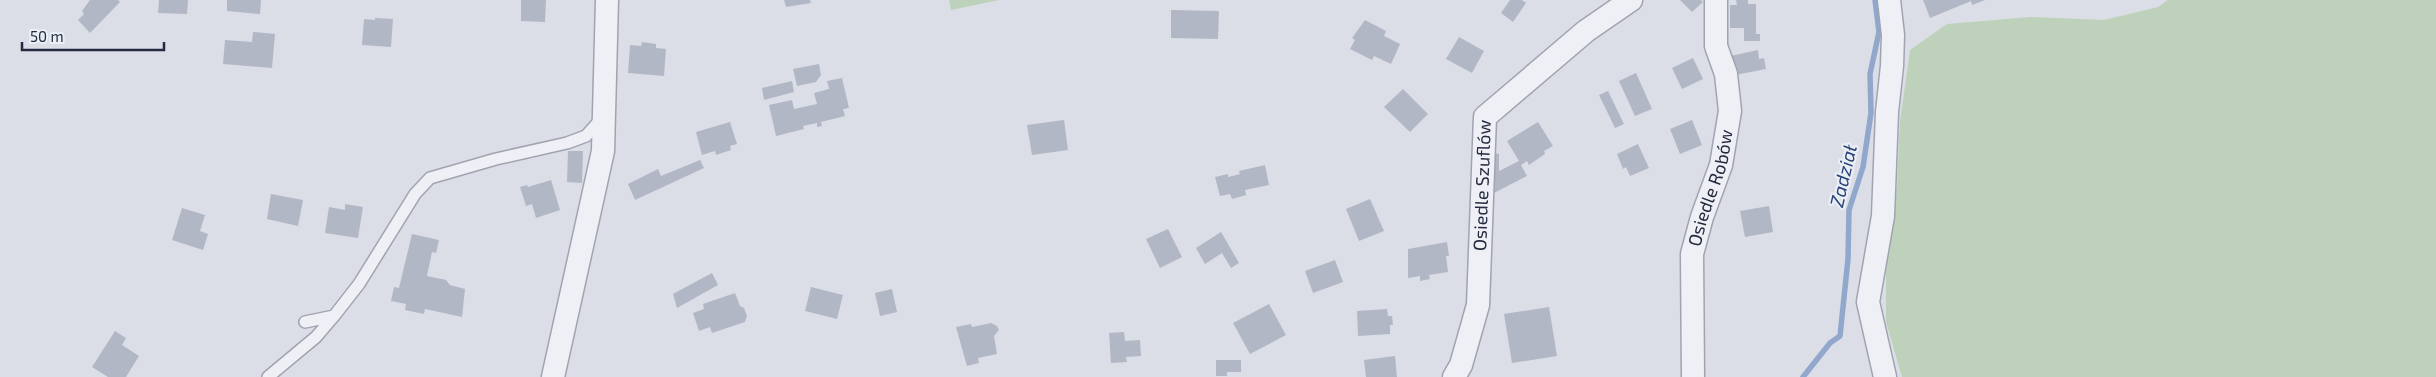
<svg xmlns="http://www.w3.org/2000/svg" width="2436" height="377" font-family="'Exo 2',sans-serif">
<rect width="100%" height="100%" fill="#dbdee7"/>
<g fill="#bed2bb">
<path d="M949 0H999L951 10Z"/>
<path d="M2168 0H2436V377H1902L1886 322V267L1897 188 1900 121 1910 50 1947 24 2030 17 2104 20 2158 7Z"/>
</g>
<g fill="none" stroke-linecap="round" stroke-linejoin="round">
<path stroke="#91a7cc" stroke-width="5.5" d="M1803 377 1830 343 1840 336 1848 259 1849 210 1863 167 1871 113 1870 74 1879 32 1875 0"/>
</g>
<g fill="#b2b7c5">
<path d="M90 0H118L120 2 90 33 78 20 84 14 82 11Z"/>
<path d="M159 0H188L187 14 158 13Z"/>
<path d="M227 0H261L260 14 227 11Z"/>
<path d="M521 0H546L545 22 521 21Z"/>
<path d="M784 0H810L811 3 786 7Z"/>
<path d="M1510 0H1522L1526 3 1513 22 1501 13Z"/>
<path d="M1680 0H1701L1703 2 1692 12Z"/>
<path d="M1736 0H1748V4H1756V34H1760V41H1744V28H1730V5H1737Z"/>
<path d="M1923 0H1985L1972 5 1971 1 1930 18Z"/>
<path d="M1171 10 1219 11 1218 39 1171 38Z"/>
<path d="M375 18 393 19 391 47 362 45 364 19 375 20Z"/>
<path d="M1365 20 1386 31 1384 36 1400 44 1391 64 1374 56 1372 60 1350 49 1355 40 1352 38Z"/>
<path d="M253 32 275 34 272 68 223 64 225 40 252 42Z"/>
<path d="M1459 37 1484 51 1472 73 1446 59Z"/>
<path d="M642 42 656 44V48L666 49 664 76 628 73 630 45 641 46Z"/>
<path d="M1758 50 1759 59 1764 58 1766 69 1730 76 1726 57Z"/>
<path d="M1693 58 1703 79 1682 89 1672 68Z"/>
<path d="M819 64 821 75 816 82 797 86 793 69Z"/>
<path d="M1636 73 1652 109 1635 116 1619 81Z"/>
<path d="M842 78 849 108 843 109 845 116 821 122 822 126 817 127V123L803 126 804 129 776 136 769 105 792 100 794 109 817 104 814 93 829 89 827 81Z"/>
<path d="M792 81 794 92 764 100 762 88Z"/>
<path d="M1403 89 1428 114 1410 132 1384 107Z"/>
<path d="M1608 91 1624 124 1615 128 1599 95Z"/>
<path d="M1064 120 1068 150 1032 155 1027 125Z"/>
<path d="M1692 120 1702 145 1680 154 1670 129Z"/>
<path d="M730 122 737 144 730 146 731 150 716 155 715 151 702 155 696 132Z"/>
<path d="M1538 122 1553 146 1544 151 1545 154 1529 165 1527 161 1521 165 1527 176 1490 195 1491 152 1499 154V171L1519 161 1507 141Z"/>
<path d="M1638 144 1649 168 1630 176 1626 167 1623 169 1617 154Z"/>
<path d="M568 151H583L582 183 567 182Z"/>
<path d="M700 160 704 168 635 200 628 184 658 169 661 176Z"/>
<path d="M1265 165 1269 185 1245 190 1246 195 1232 199 1230 194 1220 196 1215 177 1228 174V177L1240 174 1239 171Z"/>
<path d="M551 180 560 210 536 218 532 204 526 206 520 187 527 185 528 187Z"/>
<path d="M271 194 303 200 298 226 267 219Z"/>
<path d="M1370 199 1384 231 1359 241 1346 209Z"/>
<path d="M345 204 363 207 358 238 325 233 329 207 345 210Z"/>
<path d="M1769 206 1773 232 1745 237 1740 211Z"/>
<path d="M182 208 205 215 200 231 208 234 203 250 172 240Z"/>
<path d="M1168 229 1182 257 1160 268 1146 239Z"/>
<path d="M1221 232 1239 263 1231 268 1222 253 1205 264 1196 248Z"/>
<path d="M412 234 439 240 436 253 432 252 427 276 446 280 450 285 465 289 462 317 425 309 424 314 405 310 406 304 391 301 394 287 399 288Z"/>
<path d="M1447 242 1449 256H1446L1448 272 1429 275 1430 279 1420 281V276L1408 278V249Z"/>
<path d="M1335 260 1343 282 1313 293 1305 271Z"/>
<path d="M712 273 718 285 677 308 673 294Z"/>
<path d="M811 287 843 295 837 319 805 311Z"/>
<path d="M892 289 897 312 880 316 875 293Z"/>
<path d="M735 293 740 306 744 308 747 316 745 322 712 333 710 327 699 331 693 313 704 309 703 304Z"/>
<path d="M1269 304 1286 335 1250 354 1233 323Z"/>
<path d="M1549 307 1557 356 1512 363 1504 314Z"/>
<path d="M1387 309 1388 316H1392L1393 325H1390V334L1358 336 1357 311Z"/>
<path d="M991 323 997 326 999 330 994 336 997 354 978 358 979 363 967 366 956 327 971 324 972 327Z"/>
<path d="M115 331 126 338 122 345 139 356 126 377H108L92 367Z"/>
<path d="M1124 332 1125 341 1140 340 1141 356 1126 357 1127 362 1111 363 1109 333Z"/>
<path d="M1395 356 1397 377H1366L1364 360Z"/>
<path d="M1216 360H1241V372H1227V376H1216Z"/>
</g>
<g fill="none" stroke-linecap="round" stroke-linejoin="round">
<defs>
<g id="lane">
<path d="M305 322 334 316 359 284 415 194 430 178 496 159 567 143 586 136 602 118"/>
<path d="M268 377 316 337 334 316"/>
</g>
<g id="street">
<path d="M553 377 603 151 607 0"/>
<path id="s1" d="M1454 377 1461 365 1478 305 1485 117 1586 31 1631 0"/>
<path id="s2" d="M1693 377 1692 254 1702 217 1721 165 1730 111 1726 74 1716 46V0"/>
<path d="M1885 377 1868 302 1883 216 1887 112 1892 66 1893 35 1889 0"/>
</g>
</defs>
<use href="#lane" stroke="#a0a4b1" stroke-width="14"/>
<use href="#street" stroke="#a0a4b1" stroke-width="25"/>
<use href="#lane" stroke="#eef0f5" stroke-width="11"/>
<use href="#street" stroke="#eef0f5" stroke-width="22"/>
</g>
<g text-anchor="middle" stroke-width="4.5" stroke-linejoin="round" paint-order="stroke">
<g font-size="18" fill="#242a3f" stroke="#eaeef5">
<text dy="6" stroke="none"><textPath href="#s1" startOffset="196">Osiedle Szuflów</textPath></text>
<text dy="6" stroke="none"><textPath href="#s2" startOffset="192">Osiedle Robów</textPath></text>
</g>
<g font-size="19" font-style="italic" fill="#2a4377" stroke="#eaeef5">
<text transform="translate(1843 176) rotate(-77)" y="7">Zadział</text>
</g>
</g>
<path d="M22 42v8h142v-8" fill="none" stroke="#242a3f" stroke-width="2.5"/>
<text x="30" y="42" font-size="15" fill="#242a3f" stroke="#eaeef5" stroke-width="4" paint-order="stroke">50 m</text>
</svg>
